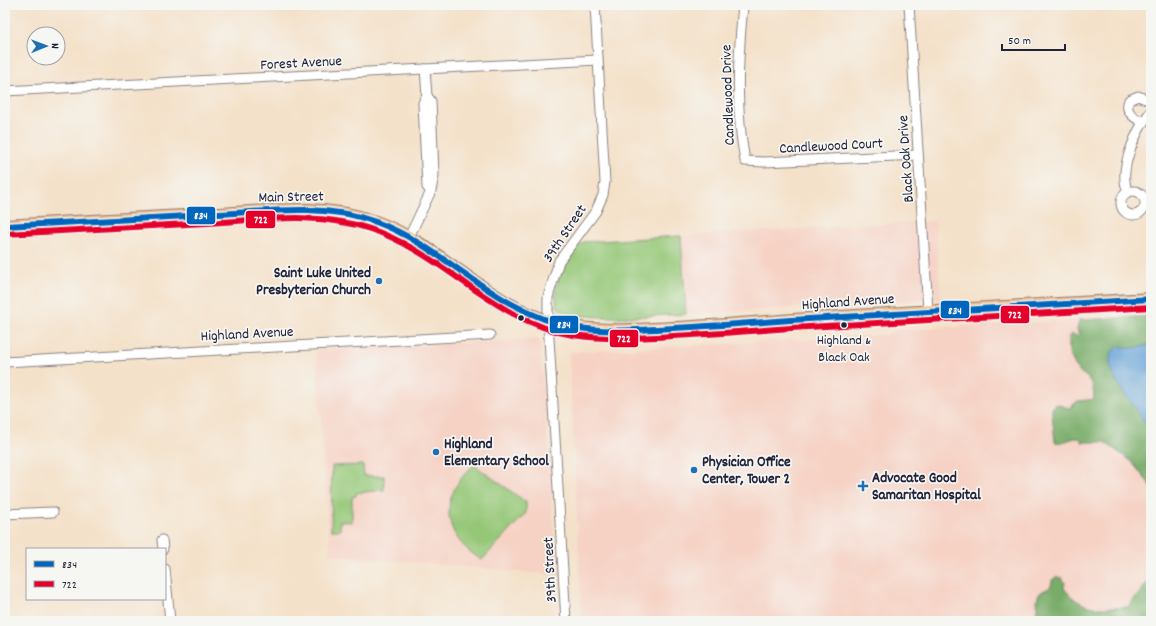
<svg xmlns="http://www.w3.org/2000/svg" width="1156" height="626" font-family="Dekko,sans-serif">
<rect width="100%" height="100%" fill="#f6f6f2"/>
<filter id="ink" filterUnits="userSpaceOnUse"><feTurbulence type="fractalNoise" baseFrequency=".025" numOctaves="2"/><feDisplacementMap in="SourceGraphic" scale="8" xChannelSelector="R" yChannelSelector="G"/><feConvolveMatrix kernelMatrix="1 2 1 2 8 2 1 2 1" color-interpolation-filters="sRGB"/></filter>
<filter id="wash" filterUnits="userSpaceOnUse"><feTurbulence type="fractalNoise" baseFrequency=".012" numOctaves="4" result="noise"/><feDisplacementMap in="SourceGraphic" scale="16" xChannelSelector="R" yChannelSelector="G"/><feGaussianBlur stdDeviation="0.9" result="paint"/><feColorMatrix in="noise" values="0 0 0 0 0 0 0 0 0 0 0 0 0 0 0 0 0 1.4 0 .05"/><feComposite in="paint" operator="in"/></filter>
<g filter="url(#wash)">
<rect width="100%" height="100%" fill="#f4e1c9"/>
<g fill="#f6d2c4">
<path d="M935 221 941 299 686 314 681 236Z"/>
<path d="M1151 316V621H582L569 352 886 335 894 330Z"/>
<path d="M540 339 557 575 330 555 316 350Z"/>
</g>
<g fill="#95c777" stroke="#5c7459">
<path d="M681 236 686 314C661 315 574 324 557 307 551 282 567 258 583 242Z"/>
<path d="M363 465 364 476H384V490L356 493V496L352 497V522L340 521V530H331L332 466Z"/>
<path d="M474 465 526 502V513L482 560C441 536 438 496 474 465Z"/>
</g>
<g fill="#78ac68" stroke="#4d6752">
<path d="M1151 316V486L1131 461 1104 442H1082L1080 438C1071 437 1064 444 1055 442L1052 414V408L1056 404 1069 408 1078 401 1094 399 1093 386 1087 377 1078 371 1069 353V336L1072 334 1077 336 1079 335 1077 329 1079 320Z"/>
<path d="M1056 577 1062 578 1065 583 1064 588C1081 611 1101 609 1128 607L1151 578V621H1031C1033 617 1036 613 1037 609 1038 605 1036 600 1038 596 1041 588 1052 592 1052 580Z"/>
</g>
<path fill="#63a1d5" stroke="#426288" d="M1151 344V427C1142 422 1140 413 1134 406 1125 395 1096 359 1118 347 1122 345 1126 349 1130 348 1137 348 1144 346 1151 344Z"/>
</g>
<g filter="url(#ink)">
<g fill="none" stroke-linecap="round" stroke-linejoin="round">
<defs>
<g id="minor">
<path d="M743 5C738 59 735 107 745 161L764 162 918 155"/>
<path d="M909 5 928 311"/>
<path d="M425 69 427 96 423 103 427 187 430 190"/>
<path d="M5 91 598 60"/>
<path d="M1143 122C1134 118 1124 112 1129 100L1138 96 1151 101"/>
<circle cx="1133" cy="203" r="12"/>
<path d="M1128 192C1117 170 1137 129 1151 111"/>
<path d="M409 237 431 191 434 175 431 101 427 96"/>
<path d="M5 362 490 335"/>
<path d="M5 514 53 512"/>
<path d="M162 540 163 549"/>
<path d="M165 569 170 621"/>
<path d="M566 621 548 322V297L559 261 596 211 603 195 605 182 595 5"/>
</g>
<path id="major" d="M5 226C72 222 139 218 206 215 262 212 322 202 376 222 447 248 495 315 572 327 606 332 639 330 673 328 718 326 763 322 808 319 923 311 1037 305 1151 299"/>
</defs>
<use href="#minor" stroke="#8b8282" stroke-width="11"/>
<use href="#major" stroke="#8b8282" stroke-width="14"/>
<use href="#minor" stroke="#fff" stroke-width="9"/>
<use href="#major" stroke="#f8bd89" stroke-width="12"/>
<defs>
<path id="bus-1" d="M5 226C72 222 139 219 206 215 262 212 322 202 376 222 447 248 496 313 573 327 605 333 640 330 673 328 712 326 752 323 791 320 911 312 1031 305 1151 299"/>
<path id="bus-2" d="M5 234C72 230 139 227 206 223 261 220 317 211 370 229 444 253 494 322 573 335 606 340 640 338 673 336 712 334 752 331 791 328 911 320 1031 313 1151 307"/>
</defs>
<use href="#bus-1" stroke="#f6f6f2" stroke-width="9"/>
<use href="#bus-2" stroke="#f6f6f2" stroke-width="9"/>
<use href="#bus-1" stroke="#0065bd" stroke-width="6"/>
<use href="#bus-2" stroke="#e4002b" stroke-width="6"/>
</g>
</g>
<g fill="#1f6fb2" stroke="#f6f6f2" stroke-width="1.5">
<circle cx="379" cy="281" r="4"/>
<circle cx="436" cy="452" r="4"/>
<circle cx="694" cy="470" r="4"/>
<path d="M861 480h4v4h4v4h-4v4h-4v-4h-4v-4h4z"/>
</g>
<g fill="#22223b" stroke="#f6f6f2" stroke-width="1.5">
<circle cx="521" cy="318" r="3.5"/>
<circle cx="844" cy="325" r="3.5"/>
</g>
<g text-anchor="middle" stroke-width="3.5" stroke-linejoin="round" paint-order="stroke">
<g font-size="14" fill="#22223b" stroke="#f6f6f2">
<text x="844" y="344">Highland &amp;<tspan x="844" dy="17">Black Oak</tspan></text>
</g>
<g font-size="15" fill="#22223b" stroke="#f6f6f2">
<text transform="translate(301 62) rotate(-3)" y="5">Forest Avenue</text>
<text transform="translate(727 95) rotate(-92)" y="5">Candlewood Drive</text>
<text transform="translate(831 145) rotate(-3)" y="5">Candlewood Court</text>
<text transform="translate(905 159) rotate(-94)" y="5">Black Oak Drive</text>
<text transform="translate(291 196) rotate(-1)" y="5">Main Street</text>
<text transform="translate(564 233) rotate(-56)" y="5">39th Street</text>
<text transform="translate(848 301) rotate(-4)" y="5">Highland Avenue</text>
<text transform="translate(247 333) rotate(-3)" y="5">Highland Avenue</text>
<text transform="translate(549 570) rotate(-93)" y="5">39th Street</text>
</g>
<g font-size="15" font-weight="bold" fill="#22223b" stroke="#f6f6f2" text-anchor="start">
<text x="371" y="277" text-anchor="end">Saint Luke United<tspan x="371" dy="17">Presbyterian Church</tspan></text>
<text x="444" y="448">Highland<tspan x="444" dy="17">Elementary School</tspan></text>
<text x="702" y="466">Physician Office<tspan x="702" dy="17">Center, Tower 2</tspan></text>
<text x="872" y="482">Advocate Good<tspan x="872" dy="17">Samaritan Hospital</tspan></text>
</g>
</g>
<g stroke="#f6f6f2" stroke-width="1.5">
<rect x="186" y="206" width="30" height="19" rx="4" fill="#0065bd"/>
<rect x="245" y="210" width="31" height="19" rx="4" fill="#e4002b"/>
<rect x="940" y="300" width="30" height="19" rx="4" fill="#0065bd"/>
<rect x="1000" y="305" width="30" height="19" rx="4" fill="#e4002b"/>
<rect x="549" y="315" width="30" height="19" rx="4" fill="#0065bd"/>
<rect x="609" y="329" width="30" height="19" rx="4" fill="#e4002b"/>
</g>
<g font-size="11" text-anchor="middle" font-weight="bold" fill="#fff">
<text x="201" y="219">834</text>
<text x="261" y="223">722</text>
<text x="955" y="314">834</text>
<text x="1015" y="318">722</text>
<text x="564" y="328">834</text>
<text x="624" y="342">722</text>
</g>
<rect width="1156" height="626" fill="none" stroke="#f6f6f2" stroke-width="20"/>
<rect x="26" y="548" width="140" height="52" fill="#f6f6f2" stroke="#a1a1a9"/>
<rect x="34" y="561" width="20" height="6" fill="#0065bd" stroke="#a1a1a9"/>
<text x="62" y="568" font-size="12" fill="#22223b">834</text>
<rect x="34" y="581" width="20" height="6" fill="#e4002b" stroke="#a1a1a9"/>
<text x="62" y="588" font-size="12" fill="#22223b">722</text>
<g transform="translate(46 46) rotate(89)"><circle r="19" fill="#f6f6f2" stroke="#a1a1a9"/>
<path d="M0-3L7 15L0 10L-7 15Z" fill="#1f6fb2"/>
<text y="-6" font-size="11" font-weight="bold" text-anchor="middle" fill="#22223b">N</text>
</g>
<path d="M1002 44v6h63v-6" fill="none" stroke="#22223b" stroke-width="2"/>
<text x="1008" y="44" font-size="12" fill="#22223b" stroke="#f6f6f2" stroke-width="3" paint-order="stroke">50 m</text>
</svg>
